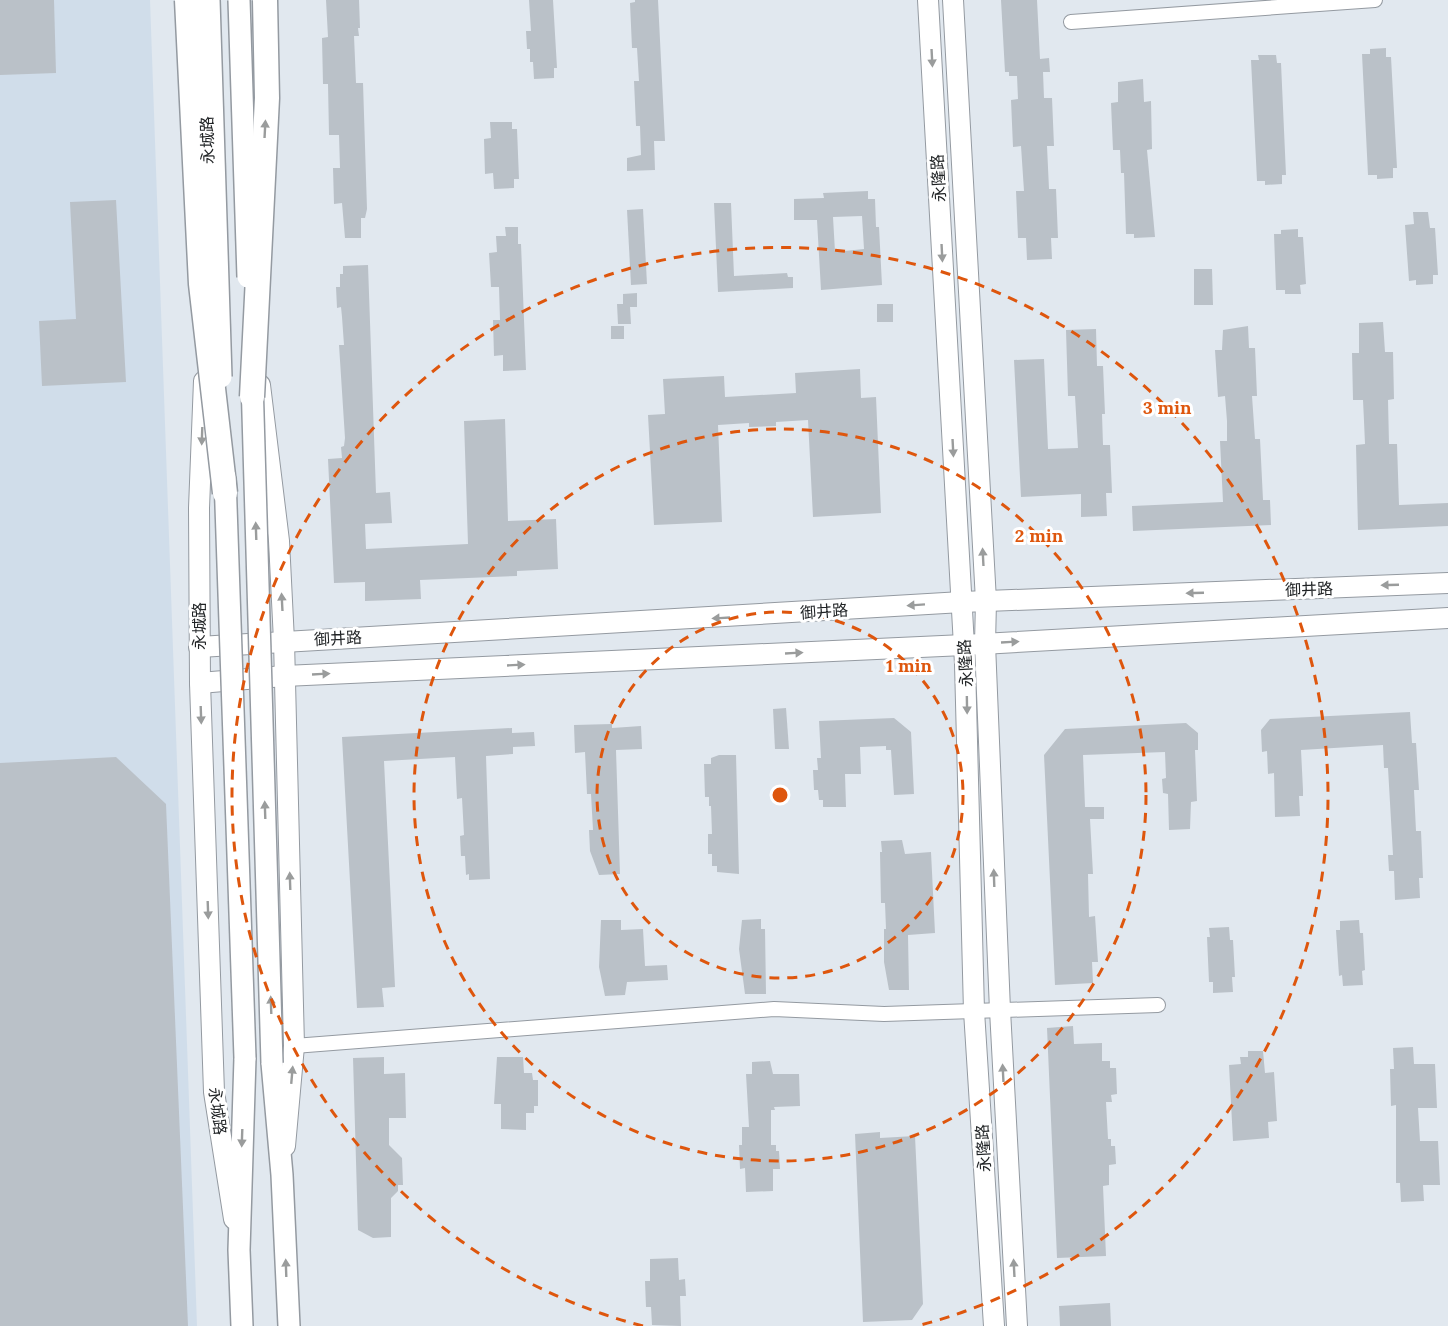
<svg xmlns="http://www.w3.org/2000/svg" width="1448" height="1326" font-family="Lora,'Noto Sans SC',serif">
<rect width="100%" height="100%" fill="#e1e8ef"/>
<path fill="#d0ddea" d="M0 0H150L197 1326H0Z"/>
<g fill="#bac1c8" fill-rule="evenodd">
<path d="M0 0H54L56 73 0 75Z"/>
<path d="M326 0H359L360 28H358L359 36H354L356 83H363L367 209 365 218H361V238H345L342 203 334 204 333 168H340L339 135H329L328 84H323L322 38 328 37Z"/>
<path d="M529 0H553L557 68H554V78L534 79 533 62H530V49H527L526 31H531Z"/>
<path d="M635 0H658L665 141H654L655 170 627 171V158L641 155 640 126H636L634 81H639L637 48H632L630 3 635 2Z"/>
<path d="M1001 0H1037L1040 59 1049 58 1050 72H1043L1044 98H1052L1054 146H1047L1049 189H1056L1058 238H1051L1052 259 1027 260 1026 238H1018L1016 191H1024L1021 146 1013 147 1011 100 1018 99 1017 76H1009V72H1005Z"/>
<path d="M1386 48V57H1391L1397 168H1393V178L1377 179V175H1368L1362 54H1370V49Z"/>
<path d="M1258 55H1276L1277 63H1281L1286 175H1282V184L1265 185V181H1257L1251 60H1259Z"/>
<path d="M1143 79 1144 102 1151 101 1152 149 1147 150 1155 237 1134 238V234H1126L1124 173H1121L1120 150H1113L1111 103 1118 102V82Z"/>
<path d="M490 122H512V129H517L519 179H514V188L494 189 493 173 485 174 484 139 491 138Z"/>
<path d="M868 191V199H875L876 227H879L882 285 821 290 817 220H794V199L824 198 823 193ZM862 216 864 249 835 252 833 217Z"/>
<path d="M116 200 126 382 42 386 39 321 76 319 70 202Z"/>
<path d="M714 203H731L734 276 787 273 788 277H793V288L718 292Z"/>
<path d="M643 209 647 284 631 285 627 210Z"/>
<path d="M1413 212H1428L1430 228H1435L1438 275H1433V284L1416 285V280L1409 281 1405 225 1414 224Z"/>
<path d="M505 227H518V244H521L526 370 503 371V355L494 356 493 320H500L499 287H491L489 253 497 252 496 236H506Z"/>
<path d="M1298 229V237H1303L1306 284 1300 285 1301 294H1285V290H1276L1274 234H1281V230Z"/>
<path d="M368 265 376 493 390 492 392 523 365 524 366 549 468 544 464 421 505 419 508 521 556 519 558 569 517 571V576L420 580 421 599 365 601V582L334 583 328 459 342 458 341 447 344 446 345 438 339 345H344L342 317 341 307 337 308 336 287H340V274H343V266Z"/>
<path d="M1194 269H1212L1213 305H1194Z"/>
<path d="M637 293V307H630L631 324H618L617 304H623V294Z"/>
<rect x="877" y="304" width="16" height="18"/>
<path d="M1383 322 1385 352H1393L1394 399 1388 400 1389 444H1397L1399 505 1448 503V526L1358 530 1356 445 1365 444 1364 421 1363 400H1353L1352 353H1359V323Z"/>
<rect x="611" y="326" width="13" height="13"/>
<path d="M1248 326 1249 348H1255L1257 396H1252L1255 439H1260L1263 500H1270L1271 525 1133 531 1132 506 1223 502 1220 441H1227V421L1225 396 1218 397 1215 350H1222L1223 330Z"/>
<path d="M1096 329 1097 366H1103L1105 414H1102L1103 445H1110L1112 493H1106L1107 516 1081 517V494L1021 497 1014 360 1044 359 1048 449 1078 448 1075 396H1068L1066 330Z"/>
<path d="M860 369 861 398 876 397 881 513 813 517 808 420 776 422V426L749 427V423L718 425 722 522 654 525 648 415 665 414 663 379 724 376 725 397 796 393 795 373Z"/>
<path d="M786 708 789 749H775L773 709Z"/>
<path d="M1410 712 1412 743H1416L1419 790H1414L1416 831H1421L1423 878H1419L1420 898 1395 900 1394 871H1389L1388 855H1393L1388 768H1384L1383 745 1301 750 1303 790V796H1299L1300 816 1275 817 1274 773 1268 774 1267 751 1262 752 1261 730 1270 719Z"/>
<path d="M894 718 911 732 914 794 894 795 891 750H886V746L860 747 861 774H845L846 807H823V800H819L818 790H814L813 770H818L817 758H821L819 721Z"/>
<path d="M1186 723 1198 733V750H1195L1197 801 1191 802 1190 829 1169 830 1168 794 1163 793 1162 779 1166 778 1165 752 1083 755 1085 807H1104V819H1090L1093 874H1088L1089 917 1095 916 1098 962H1092L1093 983 1055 985 1044 755 1065 729Z"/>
<path d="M612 724V728L641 726 642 749 616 750 620 874 599 875 590 851 589 830H593L591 794H587L585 752 575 753 574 725Z"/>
<path d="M512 728V733L534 732 535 746 513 747V754L486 756 490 879 469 880V874L466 875 465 856H461L460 836 464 835 462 798 457 799 455 757 384 761 395 987 382 988 384 1007 357 1008 342 737Z"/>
<path d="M719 755H736L739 874 717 872V866H712V854H708V834H712L711 806H709V797H705L704 764H711V758Z"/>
<path d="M116 757 166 804 188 1326H0V763Z"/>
<path d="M902 840 905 854 931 852 935 933 908 935 909 990H889L884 962V929H886L885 903H881L880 852H882L881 841Z"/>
<path d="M761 919V929H765L766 994H745L739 949 742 920Z"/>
<path d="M601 920H621V930L643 929 645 966 667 965 668 980 627 982 625 995 605 996 599 967Z"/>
<path d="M1359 920 1360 933H1363L1365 970 1362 971 1363 985 1343 986 1342 975 1339 976 1336 930H1340V921Z"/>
<path d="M1229 927 1230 940H1233L1235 977H1232L1233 992 1213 993V982H1209L1207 937H1210L1209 928Z"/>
<path d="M1073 1026 1074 1044 1102 1043V1061H1110V1068H1116L1117 1094 1111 1095 1112 1102H1106L1108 1139H1111V1146H1115L1116 1164 1109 1165V1185L1103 1186 1106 1256 1057 1258 1047 1028Z"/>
<path d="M1413 1047 1414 1064H1435L1437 1108H1418L1420 1141H1438L1440 1185H1423L1424 1201 1401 1202 1400 1183H1396V1105L1391 1106 1390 1069H1394L1393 1048Z"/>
<path d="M1248 1051H1263L1265 1073 1274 1072 1277 1121 1268 1122 1269 1138 1233 1141 1229 1065 1241 1064 1240 1057H1248Z"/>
<path d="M384 1057V1074L405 1073 406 1118H389V1145L402 1158 403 1185H398V1191L391 1198V1237L373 1238 358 1230 353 1058Z"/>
<path d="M497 1057H523L524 1073H532L533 1080H538V1106H534V1113H526V1130L501 1129V1104H494Z"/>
<path d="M770 1061 773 1074H799L800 1106 774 1107 775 1110H771V1145H776V1151H779L780 1169H773V1191L746 1192 745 1168 740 1169 739 1145H742V1127H749L746 1074H752V1062Z"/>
<path d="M880 1132V1138L915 1136 923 1304 912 1320 863 1322 855 1134Z"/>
<path d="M678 1258 679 1280 685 1279 686 1296H680L681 1326 652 1325 651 1307H646L645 1281H650V1259Z"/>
<path d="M1110 1303 1111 1326H1060L1059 1306Z"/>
</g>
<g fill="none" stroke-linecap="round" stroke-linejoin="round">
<defs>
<g id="street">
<path d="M1071 22 1375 0"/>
<path d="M294 1046 774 1009 884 1014 1158 1005"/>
</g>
<g id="secondary">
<path d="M928 0 965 664 974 1011 994 1326"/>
<path d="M953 0 986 601 985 644 1000 1010 1017 1326"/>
<path d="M204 381 199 508 200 683 214 1092 234 1219"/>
<path d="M260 385 279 541 284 641 294 1046 285 1146"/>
<path d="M199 647 962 602 1448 583"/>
<path d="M200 683 284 676 964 645 1448 618"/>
</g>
<g id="primary">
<path d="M272 1063 282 1175 289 1326"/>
<path d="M242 1326 239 1250 245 1058"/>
</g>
</defs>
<use href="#street" stroke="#949aa1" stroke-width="16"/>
<use href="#secondary" stroke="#949aa1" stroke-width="22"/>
<use href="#primary" stroke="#949aa1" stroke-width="24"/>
<use href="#street" stroke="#fff" stroke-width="14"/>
<use href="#secondary" stroke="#fff" stroke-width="20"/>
<use href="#primary" stroke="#fff" stroke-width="21"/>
<defs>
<g id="primary-bridge">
<path d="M209 0 221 377"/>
<path d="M239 0 248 277"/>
<path d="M252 380 272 1063"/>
<path d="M225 477 245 1058"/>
</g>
<g id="highway-bridge">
<path d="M187 0 201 284 225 493"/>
<path d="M252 397 267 98 265 0"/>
</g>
</defs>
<use href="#primary-bridge" stroke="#949aa1" stroke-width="24" stroke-linecap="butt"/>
<use href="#highway-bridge" stroke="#949aa1" stroke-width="27" stroke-linecap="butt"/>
<use href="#primary-bridge" stroke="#fff" stroke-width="21"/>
<use href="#highway-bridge" stroke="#fff" stroke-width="24"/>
</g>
<defs><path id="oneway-solid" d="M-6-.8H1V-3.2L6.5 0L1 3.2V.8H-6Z" transform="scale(1.5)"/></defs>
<g fill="#9a9c9c">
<use href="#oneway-solid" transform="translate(932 58) rotate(87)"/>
<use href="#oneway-solid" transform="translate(265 129) rotate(-87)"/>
<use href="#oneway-solid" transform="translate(942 253) rotate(87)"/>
<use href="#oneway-solid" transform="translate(202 436) rotate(92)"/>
<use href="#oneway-solid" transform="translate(953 448) rotate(87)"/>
<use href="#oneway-solid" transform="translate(256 531) rotate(-92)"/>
<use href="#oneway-solid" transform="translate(983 557) rotate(-93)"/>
<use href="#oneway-solid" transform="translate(1390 585) rotate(178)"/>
<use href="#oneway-solid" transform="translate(1195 593) rotate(178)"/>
<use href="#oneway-solid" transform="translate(282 602) rotate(-93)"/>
<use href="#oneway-solid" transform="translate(916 605) rotate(176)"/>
<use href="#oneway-solid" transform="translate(721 618) rotate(177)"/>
<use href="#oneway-solid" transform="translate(1010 642) rotate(-3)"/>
<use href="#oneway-solid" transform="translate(794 653) rotate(-3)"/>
<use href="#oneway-solid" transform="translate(516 665) rotate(-3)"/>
<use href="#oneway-solid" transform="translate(321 674) rotate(-3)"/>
<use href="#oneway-solid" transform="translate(967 705) rotate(89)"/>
<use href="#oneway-solid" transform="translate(201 715) rotate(88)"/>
<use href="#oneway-solid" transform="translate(265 810) rotate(-92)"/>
<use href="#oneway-solid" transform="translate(994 878) rotate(-92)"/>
<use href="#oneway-solid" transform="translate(290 881) rotate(-92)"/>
<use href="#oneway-solid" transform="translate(208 910) rotate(88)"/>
<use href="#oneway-solid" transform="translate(271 1005) rotate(-92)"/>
<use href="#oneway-solid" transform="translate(1003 1073) rotate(-93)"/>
<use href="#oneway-solid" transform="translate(292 1075) rotate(-85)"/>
<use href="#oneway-solid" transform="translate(242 1138) rotate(92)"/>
<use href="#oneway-solid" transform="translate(286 1268) rotate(-92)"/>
<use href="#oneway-solid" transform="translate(1014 1268) rotate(-93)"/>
</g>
<g fill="none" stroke="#de560d" stroke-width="3" stroke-dasharray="10 8">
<circle cx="780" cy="795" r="183"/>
<circle cx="780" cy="795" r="366"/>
<path d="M643 1326A548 548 0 1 1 917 1326"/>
</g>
<g text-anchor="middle" stroke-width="6" stroke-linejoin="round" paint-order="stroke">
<g font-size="16" fill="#1f2224" stroke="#fff">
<text transform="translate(207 140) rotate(-91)" y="6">永城路</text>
<text transform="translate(938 178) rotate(-93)" y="6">永隆路</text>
<text transform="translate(1309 589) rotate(-2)" y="6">御井路</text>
<text transform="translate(824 611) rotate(-4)" y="6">御井路</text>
<text transform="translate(199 626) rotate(-90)" y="6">永城路</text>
<text transform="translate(338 638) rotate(-3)" y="6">御井路</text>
<text transform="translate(965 663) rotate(-93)" y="6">永隆路</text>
<text transform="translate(218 1111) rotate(83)" y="6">永城路</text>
<text transform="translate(983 1148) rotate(-93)" y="6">永隆路</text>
</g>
</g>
<circle cx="780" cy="795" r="9" fill="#de560d" stroke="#fff" stroke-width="3"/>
<g font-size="18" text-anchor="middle" font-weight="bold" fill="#de560d" stroke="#fff" stroke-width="6" stroke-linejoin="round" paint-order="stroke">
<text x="1167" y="414">3 min</text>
<text x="1039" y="542">2 min</text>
<text x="909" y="672">1 min</text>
</g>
</svg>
